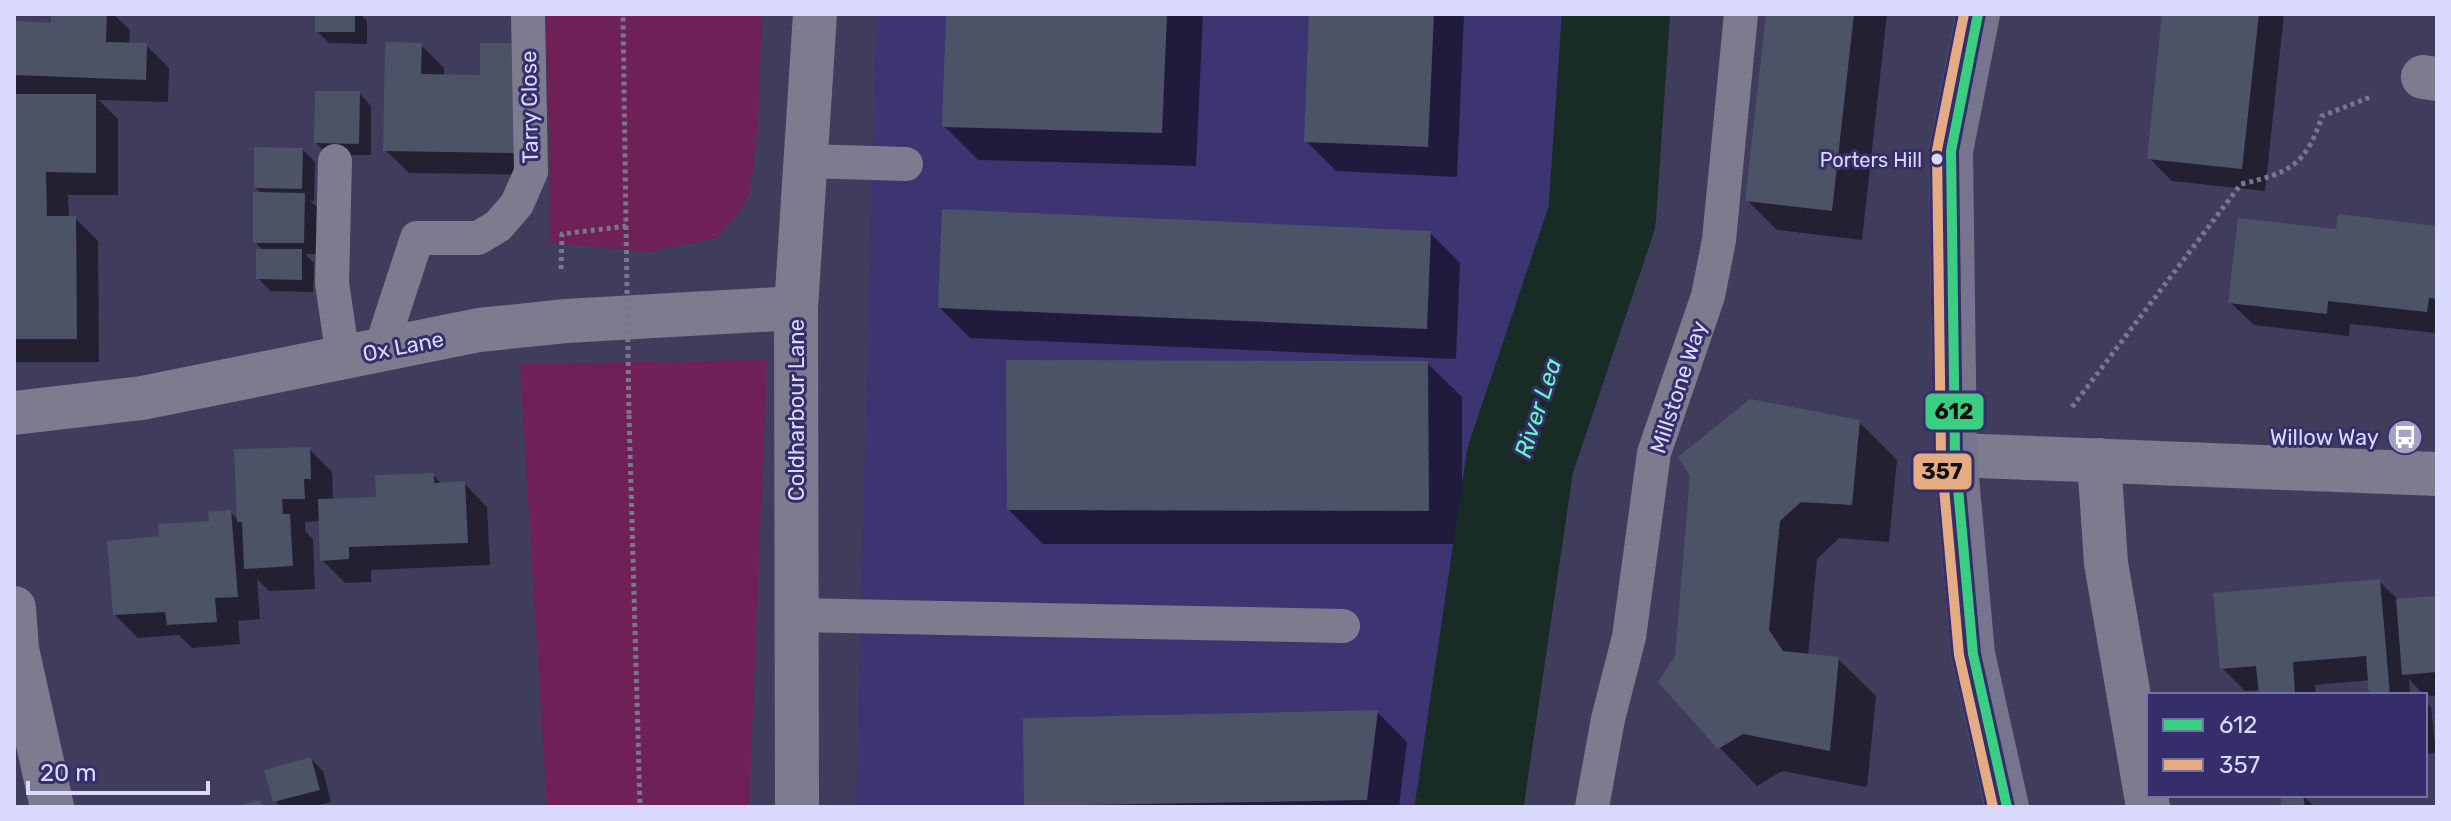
<svg xmlns="http://www.w3.org/2000/svg" width="2451" height="821" font-family="Rubik,sans-serif">
<rect width="100%" height="100%" fill="#403c5c"/>
<path fill="#3d3472" d="M876 14H1587L1577 213 1485 456 1437 807H856Z"/>
<g fill="#6f2056">
<path d="M545 14H762L758 121 752 177 747 201 717 238 647 252 549 242 550 159Z"/>
<path d="M767 360 749 807H547L520 364Z"/>
</g>
<g fill="#0007">
<path d="M53 14H113L130 30 129 45H146L169 68 168 102 99 100 118 119V195H68L69 218H75L98 241 99 362H14V23L52 25Z"/>
<path d="M317 14H360L367 21V44L329 43 317 31Z"/>
<path d="M948 14H1203L1196 166 978 160 944 126Z"/>
<path d="M1311 14H1464L1457 177 1336 171 1306 141Z"/>
<path d="M1768 14H1887L1862 240 1777 230 1747 200Z"/>
<path d="M2165 14H2284L2265 191 2172 181 2149 158Z"/>
<path d="M421 45 444 68V76L539 175 409 173 385 150Z"/>
<path d="M359 93 371 106V155H328L316 143Z"/>
<path d="M303 150 315 162 314 201H310L317 207 316 254H305L314 263 313 292 270 291 258 278 264 251 255 242 263 195 256 188Z"/>
<path d="M2437 228V333L2350 324 2349 336 2254 325 2230 302 2338 231Z"/>
<path d="M1430 233 1460 263 1456 359 970 338 940 308Z"/>
<path d="M1427 363 1462 397V544H1043L1009 510Z"/>
<path d="M1859 422 1897 460 1889 542 1839 538 1817 559 1808 656 1838 659 1876 696 1867 787 1782 771 1757 786 1720 748 1677 657 1692 475Z"/>
<path d="M309 449 332 472 333 501 378 499 433 475 442 484 464 483 487 507 490 565 371 570V582L345 583 322 560 321 521 305 522V531L313 539 315 589 269 591 257 579 260 619 238 621 240 644 192 648 179 635 138 638 115 615 161 538 211 522 230 512 239 521Z"/>
<path d="M2379 581 2399 601 2437 598V696L2419 695H2424L2409 679 2410 695H2371L2370 680 2315 685 2316 695H2261L2260 690 2245 691 2222 668Z"/>
<path d="M2425 701 2431 707 2436 753 2425 754Z"/>
<path d="M1377 712 1407 742 1399 807H1029L1026 805Z"/>
<path d="M311 759 323 771 331 802 311 807H281L275 801Z"/>
<path d="M2303 795 2314 807H2326H2283Z"/>
</g>
<g fill="none" stroke-linecap="round" stroke-linejoin="round">
<path stroke="#182b25" stroke-width="108" d="M1469 807 1520 461 1602 217 1616 14"/>
</g>
<g fill="#4c5367">
<path d="M51 14H107L106 42 147 43 146 80 14 75V21L51 23Z"/>
<rect x="315" y="14" width="40" height="18"/>
<path d="M946 14H1167L1162 133 942 127Z"/>
<path d="M1309 14H1434L1428 147 1304 142Z"/>
<path d="M1766 14H1854L1832 211 1745 201Z"/>
<path d="M2162 14H2259L2242 169 2147 159Z"/>
<path d="M385 42 422 43 421 74 480 75V43H518L517 153 383 151Z"/>
<path d="M315 91H360L359 144 314 143Z"/>
<path d="M14 94H96V173L46 172 47 216H76L77 339H14Z"/>
<path d="M254 147 303 148 302 189 254 188Z"/>
<path d="M253 192 305 193 304 243H253Z"/>
<path d="M942 209 1431 231 1427 329 938 308Z"/>
<path d="M2338 214 2437 226V299L2429 298 2427 312 2328 301 2327 314 2228 303 2238 218 2336 229Z"/>
<path d="M256 249H302V280L256 279Z"/>
<path d="M1006 360 1428 361 1429 511 1007 510Z"/>
<path d="M1750 399 1860 420 1852 505 1801 502 1780 521 1769 630 1783 651 1839 657 1830 751 1743 734 1718 749 1658 682 1675 656 1690 476 1678 457Z"/>
<path d="M310 447 311 479H304L305 499H282L283 514H290L293 566 244 569 242 522H237L234 449Z"/>
<path d="M434 473V483L465 481 468 543 349 547V559L320 561 318 499 376 497 375 475Z"/>
<path d="M231 510 238 597 215 598 217 622 167 625 165 612 113 615 107 541 159 536 158 524 209 521 208 512Z"/>
<path d="M2380 579 2390 695H2369L2366 656 2293 662 2295 695H2259L2256 666 2220 669 2213 593Z"/>
<path d="M2437 596V672L2402 675 2396 599Z"/>
<path d="M1378 710 1367 800 1024 806 1023 718Z"/>
<path d="M311 757 320 790 273 802 264 770Z"/>
<path d="M2281 795H2303L2305 807H2281Z"/>
<path d="M260 800 262 807H236V806Z"/>
</g>
<g fill="none" stroke-linecap="round" stroke-linejoin="round">
<g stroke="#78778b" stroke-width="5" stroke-dasharray="4 4" stroke-linecap="butt">
<path d="M561 269 562 234 626 226 623 14"/>
<path d="M2072 407 2241 184C2290 173 2306 165 2322 116L2373 96"/>
<path d="M629 415 640 807"/>
</g>
<g stroke="#7d7c8f" stroke-width="34">
<path d="M335 161 332 283 343 358"/>
<path d="M806 161 906 164"/>
<path d="M380 351 417 238H478L498 226 517 204 531 172 528 14"/>
<path d="M796 615 1343 626"/>
<path d="M1592 807 1608 719 1629 637 1654 453 1708 296 1719 240 1741 14"/>
</g>
<g stroke="#7d7c8f" stroke-width="44">
<path d="M2423 77 2437 79"/>
<path d="M14 413 142 398 479 330 566 321 796 308"/>
<path d="M1955 455 2437 474"/>
<path d="M2099 460 2106 563 2148 807"/>
<path d="M14 608 17 649 52 807"/>
<path d="M797 807 796 308 815 14"/>
</g>
<path stroke="#77758e" stroke-width="44" d="M1978 14 1951 151 1955 455 1973 654 2007 807"/>
<path stroke="#78778b" stroke-width="5" stroke-dasharray="4 4" stroke-linecap="butt" d="M626 226 629 415"/>
<defs>
<path id="bus-1" d="M1978 14 1951 151 1955 455 1973 654 2007 807"/>
<path id="bus-2" d="M1964 14 1937 150 1941 455 1959 655 1993 807"/>
</defs>
<use href="#bus-1" stroke="#362e6a" stroke-width="16"/>
<use href="#bus-2" stroke="#362e6a" stroke-width="16"/>
<use href="#bus-1" stroke="#3ace82" stroke-width="10"/>
<use href="#bus-2" stroke="#e5ac83" stroke-width="10"/>
</g>
<defs>
<symbol id="bus-disc" viewBox="-11 -11 22 22"><circle r="9.5" fill="#a3a2c5" stroke="#362e6a"/><path d="M-5-6H5V4H4V6H2V4H-2V6H-4V4H-5ZM-3.5-4V0h7V-4ZM-3.5 1.2v1.5H-2V1.2ZM2 1.2v1.5H3.5V1.2Z" fill="#fff"/></symbol>
</defs>
<g fill-rule="evenodd">
<use href="#bus-disc" x="2385" y="417" width="40" height="40"/>
</g>
<circle fill="#d9d9fe" stroke="#362e6a" stroke-width="3" cx="1937" cy="159" r="7"/>
<g text-anchor="middle" stroke-width="6" stroke-linejoin="round" paint-order="stroke">
<g font-size="20" fill="#d9d9fe" stroke="#362e6a" text-anchor="end">
<text x="1922" y="167">Porters Hill</text>
</g>
<g font-size="22" fill="#d9d9fe" stroke="#362e6a">
<text transform="translate(529 107) rotate(-91)" y="8">Tarry Close</text>
<text transform="translate(403 346) rotate(-11)" y="8">Ox Lane</text>
<text transform="translate(1678 387) rotate(-72)" y="8">Millstone Way</text>
<text transform="translate(796 410) rotate(-90)" y="8">Coldharbour Lane</text>
</g>
<g font-size="22" fill="#d9d9fe" stroke="#362e6a" text-anchor="end">
<text x="2379" y="445">Willow Way</text>
</g>
<g font-size="24" font-style="italic" fill="#61fbc5" stroke="#362e6a">
<text transform="translate(1538 408) rotate(-72)" y="8">River Lea</text>
</g>
</g>
<g stroke="#362e6a" stroke-width="3">
<rect x="1924" y="392" width="61" height="39" rx="8" fill="#3ace82"/>
<rect x="1912" y="452" width="61" height="39" rx="8" fill="#e5ac83"/>
</g>
<g font-size="22" text-anchor="middle" font-weight="bold" fill="#111">
<text x="1954" y="419">612</text>
<text x="1942" y="479">357</text>
</g>
<rect width="2451" height="821" fill="none" stroke="#d9d9fe" stroke-width="32"/>
<rect x="2147" y="693" width="280" height="104" fill="#362e6a" stroke="#7772a5" stroke-width="2"/>
<rect x="2163" y="719" width="40" height="12" fill="#3ace82" stroke="#7772a5" stroke-width="2"/>
<text x="2219" y="733" font-size="24" fill="#d9d9fe">612</text>
<rect x="2163" y="759" width="40" height="12" fill="#e5ac83" stroke="#7772a5" stroke-width="2"/>
<text x="2219" y="773" font-size="24" fill="#d9d9fe">357</text>
<path d="M28 781v12h180v-12" fill="none" stroke="#d9d9fe" stroke-width="4"/>
<text x="40" y="781" font-size="24" fill="#d9d9fe" stroke="#362e6a" stroke-width="6" paint-order="stroke">20 m</text>
</svg>
